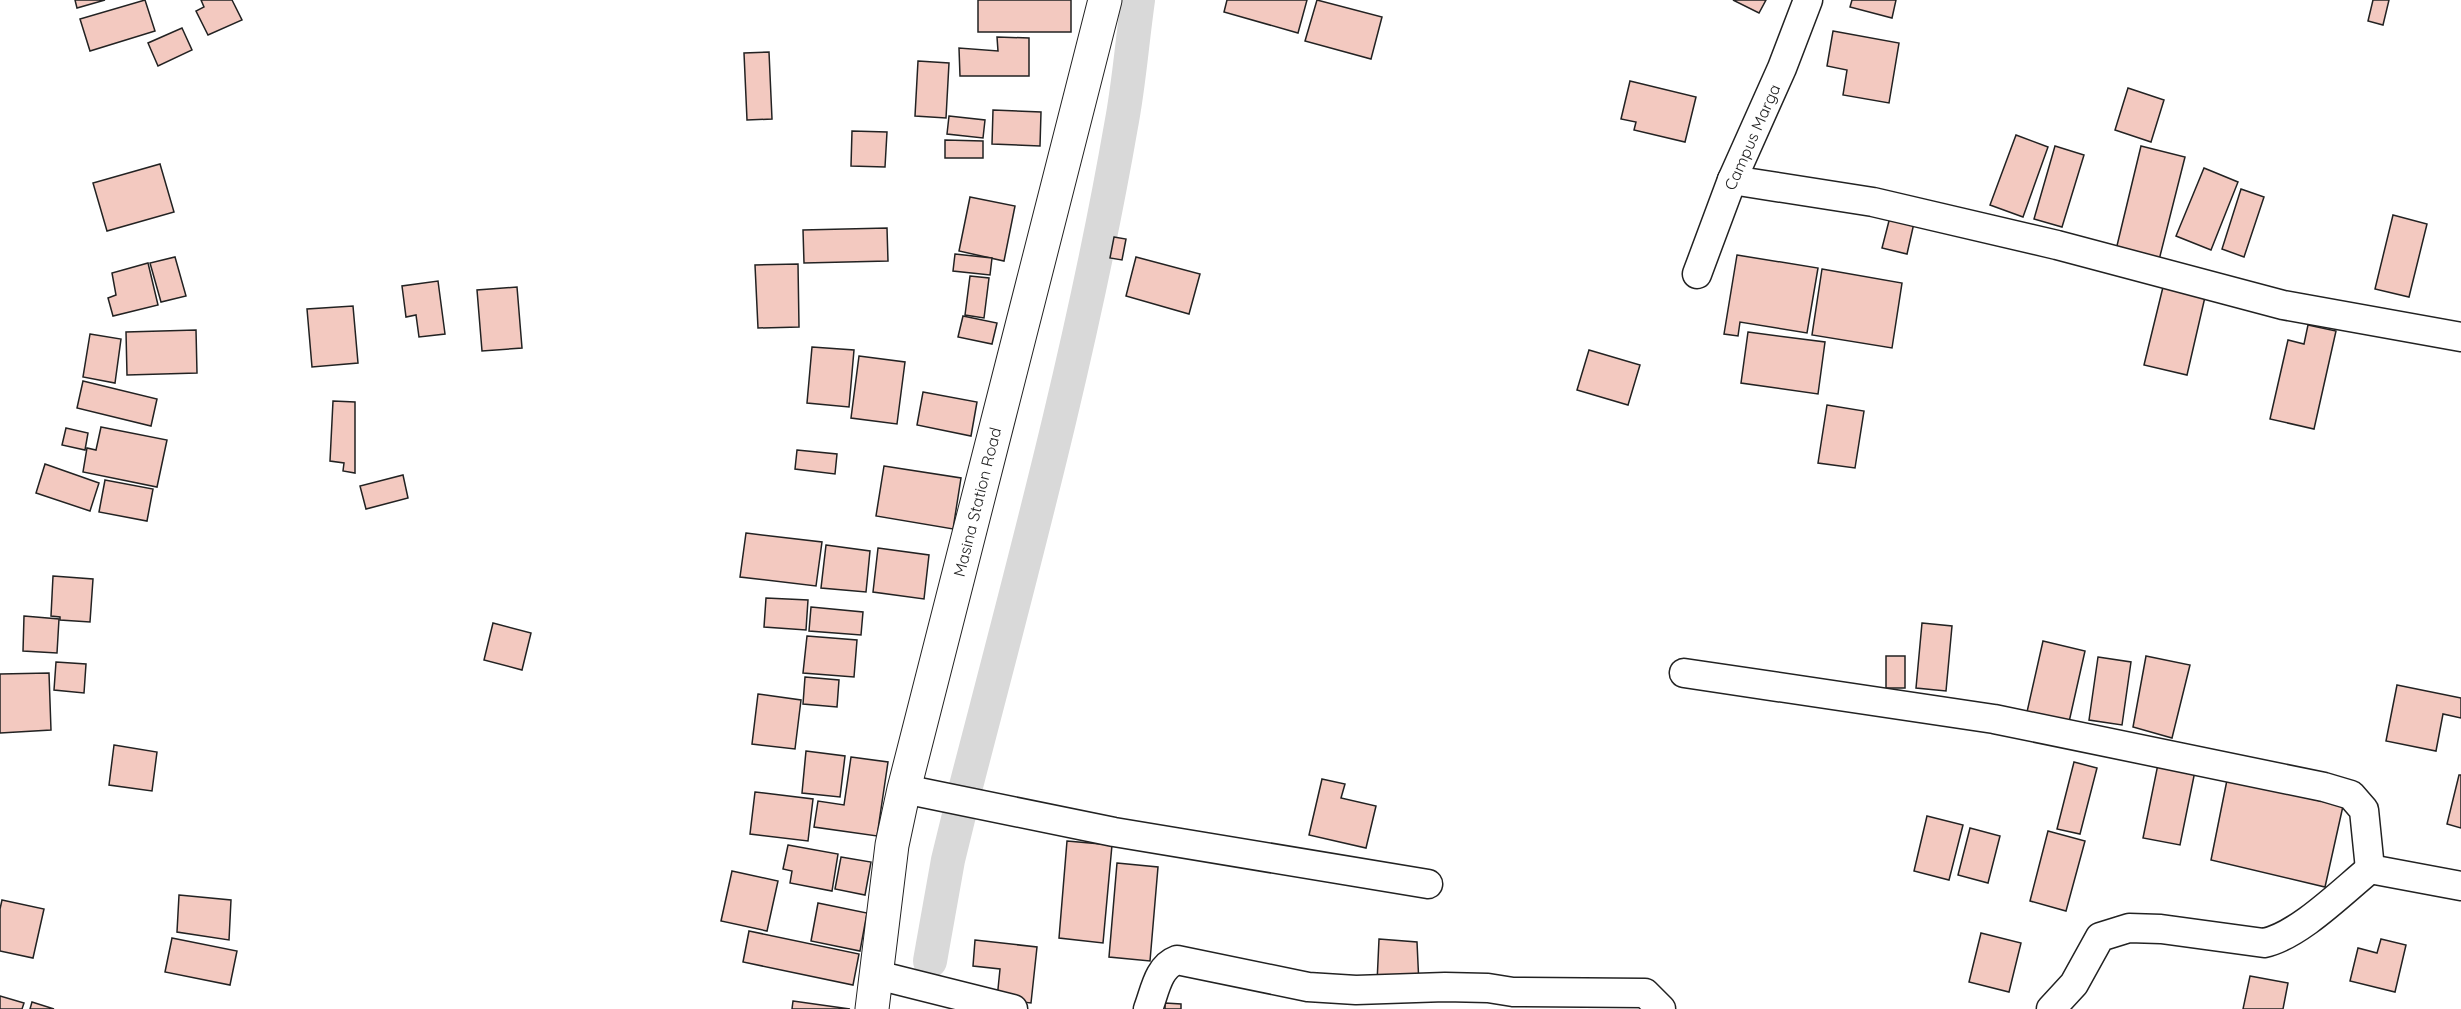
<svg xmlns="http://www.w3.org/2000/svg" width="2461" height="1009" font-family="Quicksand,sans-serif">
<rect width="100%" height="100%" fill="#fff"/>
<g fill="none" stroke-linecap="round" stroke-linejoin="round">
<g stroke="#d9d9d9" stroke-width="34">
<path d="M965 790C1022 570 1082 350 1121 126 1129 85 1132 42 1138 0"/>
<path d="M930 961 948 860 960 811"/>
</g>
</g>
<g fill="#f3c9c0" stroke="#222" stroke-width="1.5">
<path d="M75 0H105L77 8Z"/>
<path d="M145 0 155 31 90 51 80 19Z"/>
<path d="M201 0H232L242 20 208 35 196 11 204 7Z"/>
<rect x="978" y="0" width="93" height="32"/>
<path d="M1227 0H1307L1298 33 1224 12Z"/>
<path d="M1317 0 1382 17 1371 59 1305 41Z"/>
<path d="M1733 0H1766L1759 13Z"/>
<path d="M1852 0H1896L1892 18 1850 7Z"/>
<path d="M2373 0H2389L2383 25 2368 21Z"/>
<path d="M182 28 192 50 158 66 148 43Z"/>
<path d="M1833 31 1899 43 1889 103 1843 95 1847 70 1827 66Z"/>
<path d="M997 37 1029 38V76H960L959 48 998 51Z"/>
<path d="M769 52 772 119 747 120 744 53Z"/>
<path d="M918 61 949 63 946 118 915 116Z"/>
<path d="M1630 81 1696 97 1685 142 1634 130 1636 122 1621 119Z"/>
<path d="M2128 88 2164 100 2151 142 2115 130Z"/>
<path d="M993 110 1041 112 1040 146 992 144Z"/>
<path d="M949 116 985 120 983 138 947 134Z"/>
<path d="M852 131 887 132 885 167 851 166Z"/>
<path d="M2016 135 2048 147 2023 217 1990 205Z"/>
<path d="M945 140 983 141V158H945Z"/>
<path d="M2055 146 2084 155 2062 227 2034 219Z"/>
<path d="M2141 146 2185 157 2158 264 2115 254Z"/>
<path d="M160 164 174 212 107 231 93 183Z"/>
<path d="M2204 168 2238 182 2211 250 2176 236Z"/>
<path d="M2241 189 2264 197 2244 257 2222 249Z"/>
<path d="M970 197 1015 206 1004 261 959 251Z"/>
<path d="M2393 215 2427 224 2409 297 2375 289Z"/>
<path d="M1890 217 1914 223 1907 254 1882 248Z"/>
<path d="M887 228 888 261 804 263 803 230Z"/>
<path d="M1114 237 1126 239 1122 260 1110 258Z"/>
<path d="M955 254 992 258 990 275 953 271Z"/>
<path d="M1737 255 1818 268 1807 333 1740 322 1738 336 1724 334Z"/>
<path d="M175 257 186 296 161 302 150 263Z"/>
<path d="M1136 257 1200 274 1189 314 1126 296Z"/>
<path d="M148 263 158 305 113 316 108 298 116 295 112 273Z"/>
<path d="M798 264 799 327 758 328 755 265Z"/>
<path d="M1822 269 1902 283 1892 348 1812 335Z"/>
<path d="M970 276 989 278 984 318 965 315Z"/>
<path d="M438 281 445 334 419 337 416 315 406 317 402 286Z"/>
<path d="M517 287 522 348 482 351 477 290Z"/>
<path d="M2163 287 2205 297 2187 375 2144 365Z"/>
<path d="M353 306 358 363 312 367 307 309Z"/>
<path d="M963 316 997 323 992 344 958 337Z"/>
<path d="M2308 325 2336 331 2314 429 2270 419 2288 340 2304 344Z"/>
<path d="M196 330 197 373 127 375 126 332Z"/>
<path d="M1748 332 1825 342 1818 394 1741 383Z"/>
<path d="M90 334 121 339 115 383 83 377Z"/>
<path d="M812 347 854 350 849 407 807 403Z"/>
<path d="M1589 350 1640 365 1628 405 1577 390Z"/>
<path d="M859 356 905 362 897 424 851 418Z"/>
<path d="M83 381 157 399 151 426 77 408Z"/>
<path d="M923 392 977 402 971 436 917 425Z"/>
<path d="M333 401 355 402V473L343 471 344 463 330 461Z"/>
<path d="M1827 405 1864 411 1855 468 1818 463Z"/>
<path d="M101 427 167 440 157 487 83 472 87 448 96 450Z"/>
<path d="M66 428 88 433 85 450 62 445Z"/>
<path d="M797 450 837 454 835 474 795 469Z"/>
<path d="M45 464 99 483 90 511 36 493Z"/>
<path d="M884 466 961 478 953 529 876 516Z"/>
<path d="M403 475 408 498 366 509 360 486Z"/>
<path d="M105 480 153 489 147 521 99 512Z"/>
<path d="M746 533 822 542 816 586 740 577Z"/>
<path d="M826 545 870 551 866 592 821 588Z"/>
<path d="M878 548 929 555 924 599 873 592Z"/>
<path d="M53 576 93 579 90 622 60 620V617L51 616Z"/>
<path d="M766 598 808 600 806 630 764 627Z"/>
<path d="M811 607 863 612 861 635 809 631Z"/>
<path d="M24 616 59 619 57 653 23 651Z"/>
<path d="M493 623 531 633 522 670 484 660Z"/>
<path d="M1922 623 1952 626 1946 691 1916 688Z"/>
<path d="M807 636 857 640 854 677 803 673Z"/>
<path d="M2043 641 2085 651 2069 722 2027 712Z"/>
<rect x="1886" y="656" width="19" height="32"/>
<path d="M2146 656 2190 665 2172 738 2133 727Z"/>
<path d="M2098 657 2131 662 2122 725 2089 720Z"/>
<path d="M56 662 86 664 84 693 54 690Z"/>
<path d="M49 673 51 730 0 733V674Z"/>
<path d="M805 677 839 680 837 707 803 704Z"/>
<path d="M2397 685 2461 698V718L2443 714 2436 751 2386 741Z"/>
<path d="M758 694 801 700 795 749 752 744Z"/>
<path d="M114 745 157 752 152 791 109 785Z"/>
<path d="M806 751 845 756 840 797 802 793Z"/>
<path d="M851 757 888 762 877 836 814 827 818 801 844 805Z"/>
<path d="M2074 762 2097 768 2080 834 2057 829Z"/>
<path d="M2158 764 2195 771 2180 845 2143 838Z"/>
<path d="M2459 775H2461V828L2447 824Z"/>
<path d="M1322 779 1345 784 1341 798 1376 806 1366 848 1309 835Z"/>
<path d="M2227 780 2343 806 2325 887 2211 860Z"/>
<path d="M755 792 813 799 808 841 750 834Z"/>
<path d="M1927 816 1963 825 1949 880 1914 871Z"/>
<path d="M1970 828 2000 836 1988 883 1958 875Z"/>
<path d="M2048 831 2085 841 2066 911 2030 901Z"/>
<path d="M1067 841 1112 845 1103 943 1059 938Z"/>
<path d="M788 845 838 854 832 891 790 883 792 871 783 869Z"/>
<path d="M841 857 871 862 865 895 835 889Z"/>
<path d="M1117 863 1158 867 1150 961 1109 957Z"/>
<path d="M732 871 778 881 767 931 721 921Z"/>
<path d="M179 895 231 900 229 940 177 932Z"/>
<path d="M2 900 44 909 33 958 0 951V909Z"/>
<path d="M818 903 867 913 860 951 811 941Z"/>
<path d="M749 931 859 954 853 985 743 962Z"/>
<path d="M1981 933 2021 943 2009 992 1969 982Z"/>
<path d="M172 938 237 951 230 985 165 972Z"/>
<path d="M1379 939 1417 942 1419 985 1377 983Z"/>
<path d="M2381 939 2406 945 2395 992 2350 981 2358 948 2377 953Z"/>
<path d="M975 940 1037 947 1031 1003 997 999 1000 969 973 966Z"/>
<path d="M2250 976 2288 983 2283 1009H2243Z"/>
<path d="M0 996 24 1003 22 1009H0Z"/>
<path d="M793 1001 850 1009H792Z"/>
<path d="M32 1002 54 1009H30Z"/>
<path d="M1165 1003 1181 1004V1009H1165Z"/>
</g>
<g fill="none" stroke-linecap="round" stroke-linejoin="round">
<defs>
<g id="street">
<path d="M1732 180 1873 202 2057 245 2283 305 2461 337"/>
<path d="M1697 274 1732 180 1782 68 1808 0"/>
<path d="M1684 673 1994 719 2324 787 2351 795 2364 810 2370 869"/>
<path d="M904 789 1114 832 1428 884"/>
<path d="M877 975 1013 1009"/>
<path d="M1148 1009C1155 991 1158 967 1177 960L1308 987 1356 990 1445 987 1488 988 1513 992 1645 993 1661 1009"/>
<path d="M2051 1009 2074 984 2100 937 2129 928 2161 929 2264 943C2298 936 2342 892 2370 869L2461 886"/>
</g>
<path id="secondary" d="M872 1009 892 845 904 789 1105 0"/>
</defs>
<use href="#street" stroke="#222" stroke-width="31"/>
<use href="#secondary" stroke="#222" stroke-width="35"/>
<use href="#street" stroke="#fff" stroke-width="28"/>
<use href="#secondary" stroke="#fff" stroke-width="33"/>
</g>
<g text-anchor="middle" stroke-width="4.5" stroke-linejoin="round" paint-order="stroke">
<g font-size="16" fill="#222" stroke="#fff">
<text transform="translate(1752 137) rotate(-66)" y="6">Campus Marga</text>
<text transform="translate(977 502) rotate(-76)" y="6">Masina Station Road</text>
</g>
</g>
</svg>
